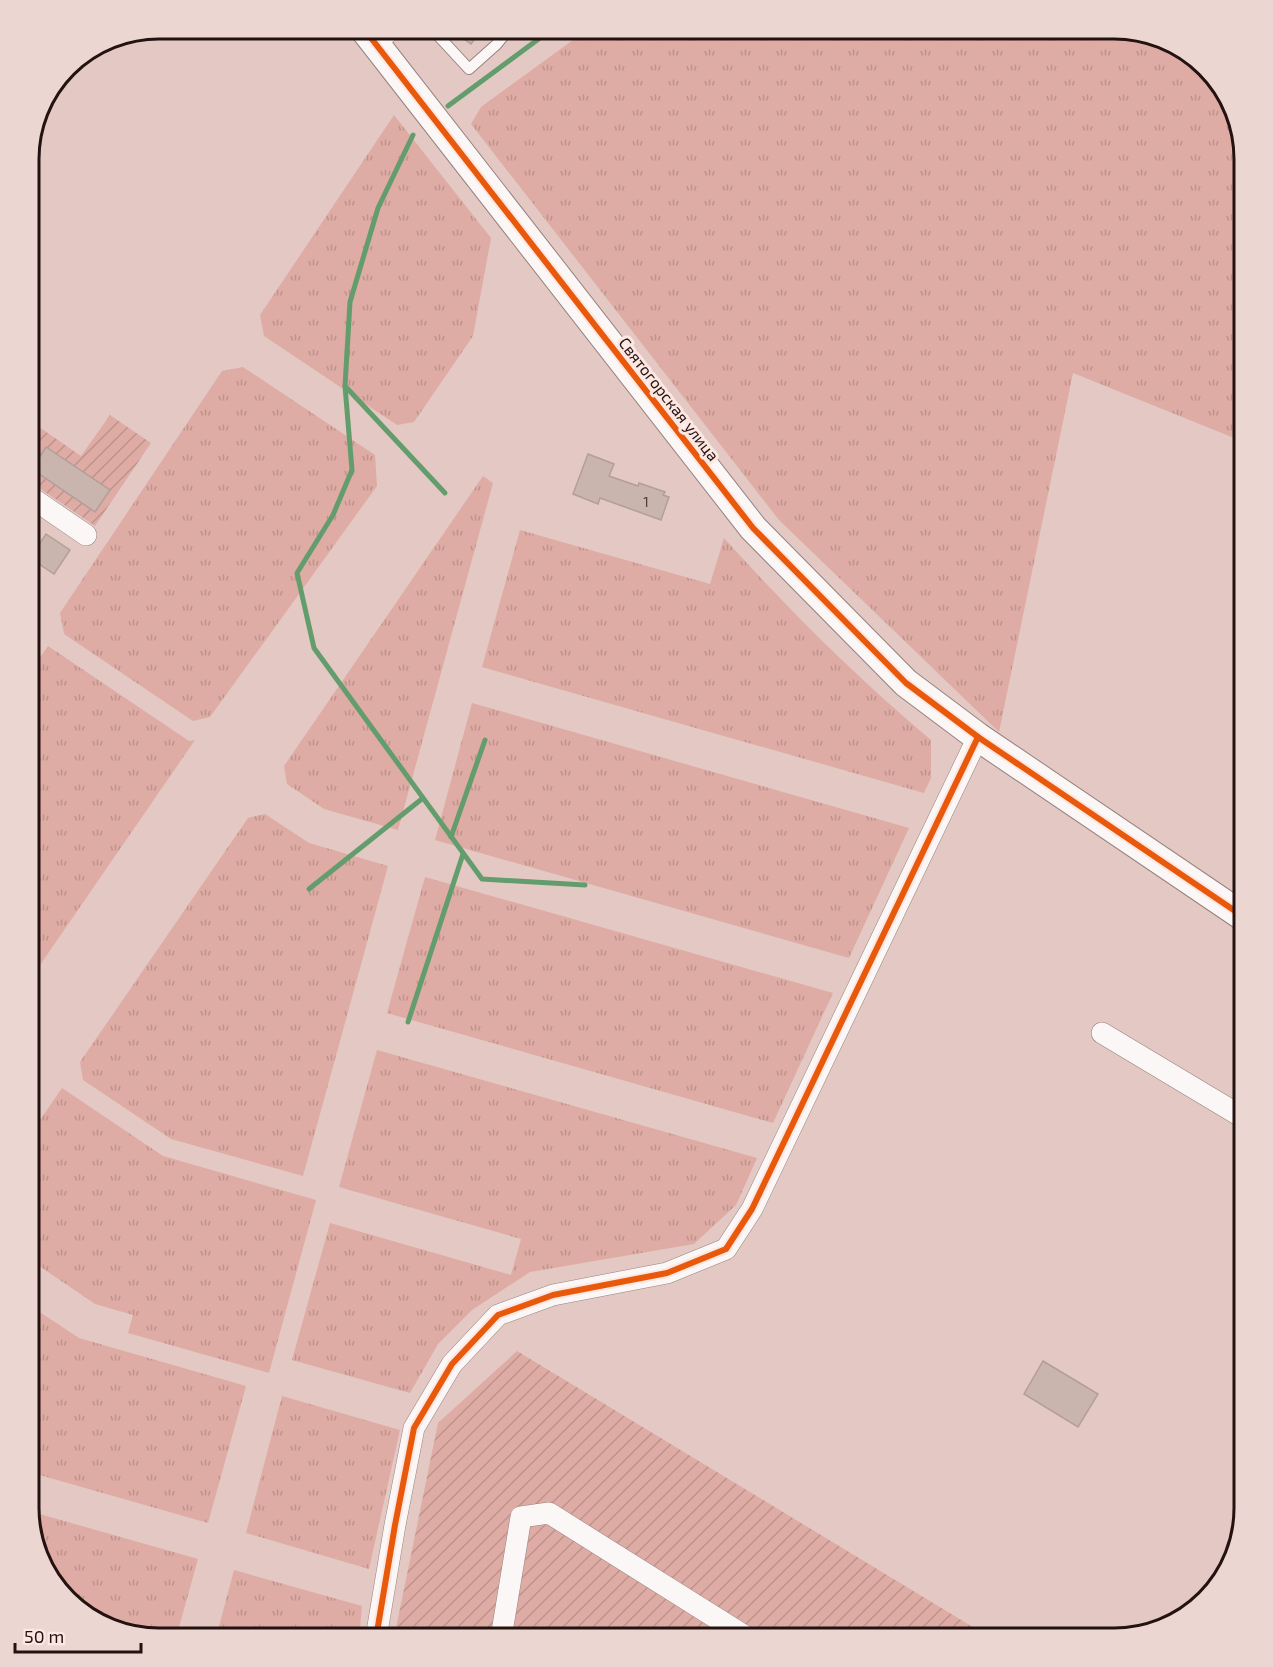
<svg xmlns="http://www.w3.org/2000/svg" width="1273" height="1667" font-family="'Exo 2',sans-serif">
<defs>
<pattern id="grass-tufts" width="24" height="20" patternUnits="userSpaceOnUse" patternTransform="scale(1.5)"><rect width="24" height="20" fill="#deaca4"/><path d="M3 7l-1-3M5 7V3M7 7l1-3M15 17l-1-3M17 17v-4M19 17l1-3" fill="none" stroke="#be938c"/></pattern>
<pattern id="garden-furrows" width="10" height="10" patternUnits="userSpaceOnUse" patternTransform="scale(1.5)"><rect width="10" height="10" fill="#deaca4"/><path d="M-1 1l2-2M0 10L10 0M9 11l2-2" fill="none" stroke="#be938c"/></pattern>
</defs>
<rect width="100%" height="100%" fill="#e4c8c3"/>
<g fill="url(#grass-tufts)">
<path d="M588 29H1123L1180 46 1223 87 1244 158V442L1073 373 999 732 779 520 471 124 481 107Z"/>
<path d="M394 115 491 238 473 336 414 422 397 425 264 336 260 315Z"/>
<path d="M243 367 375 455 377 486 210 717 193 721 64 634 60 613 222 371Z"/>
<path d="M483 476 493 483 398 830 324 809 287 784 284 766Z"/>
<path d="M520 530 710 584 724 538C788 609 857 678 931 740V778L924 793 482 667Z"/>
<path d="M48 646 189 741 195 740 29 981V673Z"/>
<path d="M472 703 909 828 849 958 435 840Z"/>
<path d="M265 814 309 843 388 866 303 1176 171 1139 83 1080 80 1062 248 818Z"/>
<path d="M425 877 833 993 773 1123 387 1013Z"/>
<path d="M377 1050 757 1158 736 1205 694 1244 530 1272 472 1310 438 1344 410 1393 292 1360 330 1223 511 1275 521 1239 339 1187Z"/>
<path d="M62 1088 163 1156 316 1200 269 1373 128 1333 133 1315 95 1304 29 1259V1136Z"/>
<path d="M29 1305 79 1338 246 1386 208 1523 29 1472Z"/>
<path d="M282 1396 400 1430 369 1569 246 1533Z"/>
<path d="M29 1511 198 1559 176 1638H158L94 1621 50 1580Z"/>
<path d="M234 1570 362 1606 359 1638H216Z"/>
</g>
<g fill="url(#garden-furrows)">
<path d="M110 415 151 443 95 526 29 481V420L81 456Z"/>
<path d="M517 1351 991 1638H394L438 1423Z"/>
</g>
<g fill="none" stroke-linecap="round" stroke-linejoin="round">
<g stroke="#649d6d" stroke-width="5">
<path d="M448 106 552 29"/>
<path d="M413 135 378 208 350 302 345 386 352 470 333 515 297 573 314 648 482 879 585 885"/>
<path d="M345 386 445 493"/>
<path d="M451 837 485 740"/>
<path d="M309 889 423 798"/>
<path d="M408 1022 463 854"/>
</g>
</g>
<g fill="#cab5ae" stroke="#b39e98" stroke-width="1.5">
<path d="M450 29H482L471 44Z"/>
<path d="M46 447 110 490 95 512 32 469Z"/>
<path d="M588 454 614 464 609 476 638 486 639 483 665 492 663 495 669 497 661 520 600 498 598 504 573 494Z"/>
<path d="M46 534 70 550 54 574 30 558Z"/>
<path d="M1043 1361 1098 1394 1078 1427 1024 1394Z"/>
</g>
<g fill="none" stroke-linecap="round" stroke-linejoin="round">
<defs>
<path id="lane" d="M432 29 469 69 497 44 509 29"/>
<g id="street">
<path d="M375 44 391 29"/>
<path d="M29 496 86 535"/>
<path d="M1102 1033 1244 1118"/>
<path d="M376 1638 395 1525 414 1428 452 1364 498 1315 553 1295 667 1273 726 1249 752 1209 978 737"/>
<path d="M501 1638 521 1517 549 1513 748 1638"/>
</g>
<path id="secondary" d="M364 29 753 528 906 683 978 737 1244 917"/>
</defs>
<use href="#lane" stroke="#96827e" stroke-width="12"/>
<use href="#street" stroke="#96827e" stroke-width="22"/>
<use href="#secondary" stroke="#96827e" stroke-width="30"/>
<use href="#lane" stroke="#fbf7f6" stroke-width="10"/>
<use href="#street" stroke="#fbf7f6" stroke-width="21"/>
<use href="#secondary" stroke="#fbf7f6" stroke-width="28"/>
<defs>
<g id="cycleway">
<path d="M364 29 753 528 906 683 978 737 1244 917"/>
<path d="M376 1638 395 1525 414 1428 452 1364 498 1315 553 1295 667 1273 726 1249 752 1209 978 737"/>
</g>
</defs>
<use href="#cycleway" stroke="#fde7e3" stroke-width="10"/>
<use href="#cycleway" stroke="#e8590c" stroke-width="6"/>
</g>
<g text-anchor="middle" stroke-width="6" stroke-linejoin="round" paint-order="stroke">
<g font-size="14" fill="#4e3c38">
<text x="646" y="507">1</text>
</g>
<g font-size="16" fill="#23120f" stroke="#fde7e3">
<text transform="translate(669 399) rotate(52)" y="6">Святогорская улица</text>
</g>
</g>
<path d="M0 0H1273V1667H0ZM159 39H1114A120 120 0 0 1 1234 159V1508A120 120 0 0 1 1114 1628H159A120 120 0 0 1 39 1508V159A120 120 0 0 1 159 39Z" fill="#ecd6d2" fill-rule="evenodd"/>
<path fill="none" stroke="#23120f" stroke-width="3" d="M159 39H1114A120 120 0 0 1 1234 159V1508A120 120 0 0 1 1114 1628H159A120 120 0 0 1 39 1508V159A120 120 0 0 1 159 39Z"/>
<path d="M15 1643v9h126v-9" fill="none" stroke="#23120f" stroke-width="3"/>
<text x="24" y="1643" font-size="18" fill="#23120f" stroke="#fde7e3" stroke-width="4.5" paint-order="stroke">50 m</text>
</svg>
